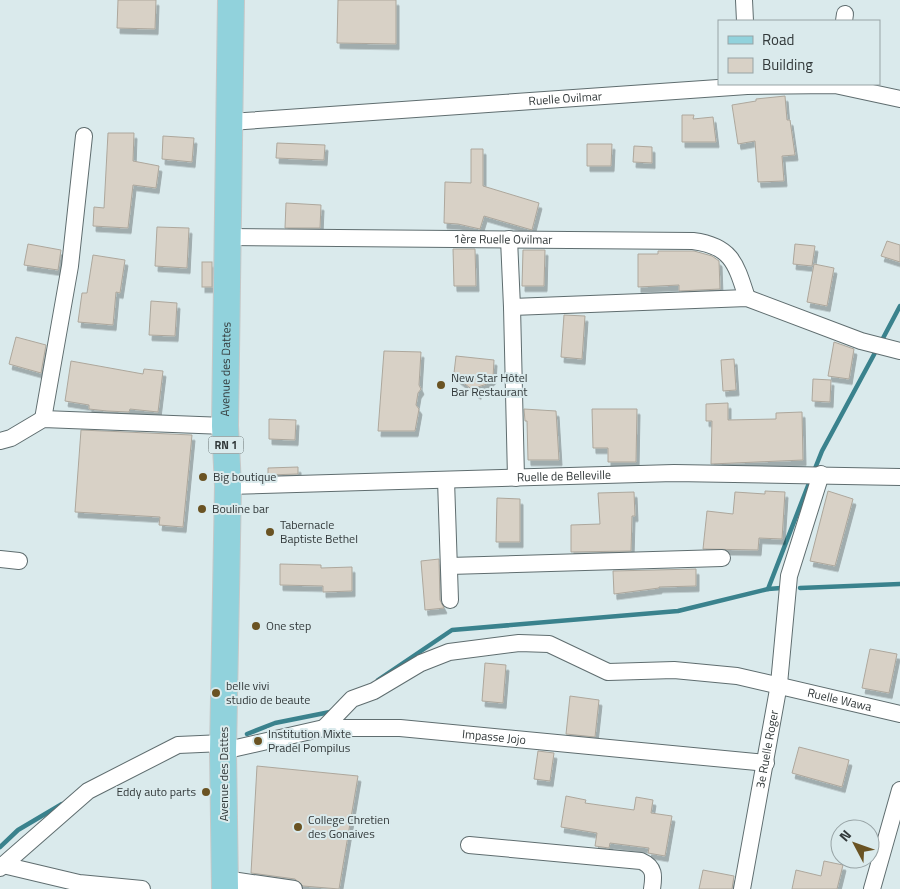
<svg xmlns="http://www.w3.org/2000/svg" width="900" height="889" font-family="'Titillium Web',sans-serif">
<defs>
<filter id="shadow"><feDropShadow dx="3" dy="5.5" stdDeviation="0" flood-color="#0004"/></filter>
</defs>
<rect width="100%" height="100%" fill="#daeaec"/>
<g fill="none" stroke-linecap="round" stroke-linejoin="round">
<g stroke="#3a828d" stroke-width="4.5">
<path d="M881 342 900 306"/>
<path d="M814 471 822 451 877 349"/>
<path d="M800 588 900 584"/>
<path d="M768 589 811 478"/>
<path d="M378 680 452 630 678 611 768 589 781 588"/>
<path d="M247 734 275 723 330 712"/>
<path d="M0 847 18 830 62 804"/>
</g>
</g>
<g fill="#d8d1c6" stroke="#ada79c" filter="url(#shadow)">
<path d="M118 0H156L155 29 117 28Z"/>
<path d="M338 0H396V44L337 43Z"/>
<path d="M785 96 787 120H790L795 155 782 156 784 181 758 182 755 141 738 144 732 105 756 101V99Z"/>
<path d="M682 115H694L693 119 713 117 716 142H682Z"/>
<path d="M108 133H134L133 161 159 166 156 188 133 185 128 228 93 226 94 207 104 208Z"/>
<path d="M163 136 194 138 192 162 162 159Z"/>
<path d="M277 143 325 145 324 160 276 158Z"/>
<path d="M587 144H612L611 166H587Z"/>
<path d="M634 146 652 147V163L633 162Z"/>
<path d="M471 149H483V186L539 203 532 230 484 216 480 229 458 224 444 223 445 182 471 183Z"/>
<path d="M286 203 321 205 320 228H285Z"/>
<path d="M157 227 189 228 187 268 155 266Z"/>
<path d="M887 241 900 245V262L881 256Z"/>
<path d="M28 244 61 250 58 270 24 265Z"/>
<path d="M795 244 815 246 812 266 793 264Z"/>
<path d="M453 249H475L476 286H454Z"/>
<path d="M523 250H545L544 286H522Z"/>
<path d="M658 251H694L712 256 719 261 720 289 679 291V285L638 287V254H658Z"/>
<path d="M93 255 125 260 120 293 116 292 113 325 78 322 82 293H87Z"/>
<rect x="202" y="262" width="10" height="25"/>
<path d="M814 264 834 268 827 306 807 302Z"/>
<path d="M151 301 177 303 175 336 149 335Z"/>
<path d="M564 315 585 316 582 359 561 357Z"/>
<path d="M16 337 46 345 41 373 9 364Z"/>
<path d="M834 342 854 349 849 379 828 376Z"/>
<path d="M384 351 421 352 419 385 421 389 418 393 416 405 419 409 415 431H378Z"/>
<path d="M456 356 494 360 493 378 487 384 478 387V394L457 378 454 373Z"/>
<path d="M734 359 736 390 723 391 721 360Z"/>
<path d="M71 361 143 374 144 369 163 371 158 412 130 409 129 412 107 411 89 409V405L65 401Z"/>
<path d="M813 379 831 380 830 402 812 401Z"/>
<path d="M728 403V420L776 419V413L802 412 803 460 711 464 712 421H706V404Z"/>
<path d="M524 409 556 411 559 460H528L527 421H525Z"/>
<path d="M592 409H637L636 462H608V448H593Z"/>
<path d="M269 419 296 420 295 440 269 439Z"/>
<path d="M81 430 192 435 183 527 159 525 160 517 75 512Z"/>
<path d="M298 467V474L268 475V468Z"/>
<path d="M765 491 785 492 782 539 759 538 758 550 703 549 707 511 733 514 735 492 765 494Z"/>
<path d="M828 491 853 499 835 566 810 561Z"/>
<path d="M634 492 635 516H632L631 551 571 552V525L600 524 598 493Z"/>
<path d="M497 498 520 499V542H496Z"/>
<path d="M439 559 440 600 444 608 425 610 421 561Z"/>
<path d="M280 564 321 565V568L352 567V591L323 592V586L280 585Z"/>
<path d="M696 569V586L659 587V588L614 594 613 571Z"/>
<path d="M870 649 897 654 889 693 862 688Z"/>
<path d="M485 663 506 665 503 703 482 701Z"/>
<path d="M570 696 599 700 595 737 566 734Z"/>
<path d="M799 747 849 760 842 787 792 773Z"/>
<path d="M538 751 554 753 550 781 534 779Z"/>
<path d="M257 766 358 776 339 889 303 886 295 879 251 873Z"/>
<path d="M566 796 586 800 585 803 634 810 636 797 653 800 651 813 672 816 665 856 648 853 649 848 610 843 609 848 595 846 597 833 561 827Z"/>
<path d="M824 861 843 865 837 889H792L796 870 821 876Z"/>
<path d="M703 870 734 876 732 889H699Z"/>
</g>
<g fill="none" stroke-linecap="round" stroke-linejoin="round">
<defs>
<g id="minor">
<path d="M744 0 745 21"/>
<path d="M844 21 845 14"/>
<path id="s1" d="M230 122 747 86 835 85 900 99"/>
<path id="s2" d="M227 237 693 241C732 246 736 264 747 298"/>
<path d="M509 239 512 307"/>
<path d="M43 419 70 266 84 136"/>
<path d="M0 441 11 438 43 419 225 426"/>
<path d="M516 478 512 307 747 298 861 341 900 351"/>
<path d="M446 480 450 600"/>
<path id="s3" d="M228 486 674 473 900 477"/>
<path d="M0 559 19 561"/>
<path d="M449 566 722 558"/>
<path id="s4" d="M324 728 352 699 374 691 421 663 449 652 519 643 549 644 608 672 674 670 737 676 900 714"/>
<path id="s5" d="M223 751 324 728H400L766 763"/>
<path d="M469 845 641 861C655 867 654 876 652 889"/>
<path d="M3 865 79 883 142 889"/>
<path d="M0 868 88 791 178 745 223 743"/>
<path d="M225 879 294 889"/>
<path id="s6" d="M742 889 779 684 789 576 821 474"/>
<path d="M872 889 900 790"/>
</g>
<g id="primary">
<path id="s7" d="M225 889 223 751 228 486 225 426 231 0"/>
</g>
</defs>
<use href="#minor" stroke="#5f6d6f" stroke-width="18"/>
<use href="#primary" stroke="#c6c8c8" stroke-width="28"/>
<use href="#minor" stroke="#fff" stroke-width="16"/>
<use href="#primary" stroke="#91d2dc" stroke-width="26"/>
</g>
<g fill="#6a5323" stroke="#daeaec" stroke-width="2">
<circle cx="441" cy="385" r="5"/>
<circle cx="203" cy="477" r="5"/>
<circle cx="202" cy="509" r="5"/>
<circle cx="270" cy="532" r="5"/>
<circle cx="256" cy="626" r="5"/>
<circle cx="216" cy="693" r="5"/>
<circle cx="258" cy="741" r="5"/>
<circle cx="206" cy="792" r="5"/>
<circle cx="298" cy="827" r="5"/>
</g>
<g text-anchor="middle" stroke-width="4" stroke-linejoin="round" paint-order="stroke">
<rect fill="#daeaec" stroke="#646e6f" stroke-width="1" x="208.5" y="436.5" width="35" height="17" rx="4"/>
<g font-size="11" font-weight="bold" fill="#32393a">
<text x="226" y="449">RN 1</text>
</g>
<g font-size="12" fill="#32393a" stroke="#daeaec">
<text dy="4" stroke="none"><textPath href="#s1" startOffset="336">Ruelle Ovilmar</textPath></text>
<text dy="4" stroke="none"><textPath href="#s2" startOffset="276">1ère Ruelle Ovilmar</textPath></text>
<text dy="4" stroke="none"><textPath href="#s7" startOffset="520">Avenue des Dattes</textPath></text>
<text dy="4" stroke="none"><textPath href="#s3" startOffset="336">Ruelle de Belleville</textPath></text>
<text dy="4" stroke="none"><textPath href="#s4" startOffset="549">Ruelle Wawa</textPath></text>
<text dy="4" stroke="none"><textPath href="#s5" startOffset="274">Impasse Jojo</textPath></text>
<text dy="4" stroke="none"><textPath href="#s6" startOffset="142">3e Ruelle Roger</textPath></text>
<text transform="translate(224 774) rotate(-90)" y="4">Avenue des Dattes</text>
</g>
<g font-size="12" fill="#32393a" stroke="#daeaec" text-anchor="start">
<text x="451" y="382">New Star Hôtel<tspan x="451" dy="14">Bar Restaurant</tspan></text>
<text x="213" y="481">Big boutique</text>
<text x="212" y="513">Bouline bar</text>
<text x="280" y="529">Tabernacle<tspan x="280" dy="14">Baptiste Bethel</tspan></text>
<text x="266" y="630">One step</text>
<text x="226" y="690">belle vivi<tspan x="226" dy="14">studio de beaute</tspan></text>
<text x="268" y="738">Institution Mixte<tspan x="268" dy="14">Pradel Pompilus</tspan></text>
<text x="196" y="796" text-anchor="end">Eddy auto parts</text>
<text x="308" y="824">College Chretien<tspan x="308" dy="14">des Gonaives</tspan></text>
</g>
</g>
<rect x="718" y="20" width="162" height="65" fill="#daeaec" stroke="#97a3a5"/>
<rect x="728" y="36" width="25" height="8" fill="#91d2dc" stroke="#97a3a5"/>
<text x="762" y="45" font-size="15" fill="#32393a">Road</text>
<rect x="728" y="58" width="25" height="15" fill="#d8d1c6" stroke="#97a3a5"/>
<text x="762" y="70" font-size="15" fill="#32393a">Building</text>
<g transform="translate(855 844) rotate(311)"><circle r="24" fill="#daeaec" stroke="#97a3a5"/>
<path d="M0-4L9 19L0 12L-9 19Z" fill="#6a5323"/>
<text y="-8" font-size="14" font-weight="bold" text-anchor="middle" fill="#32393a">N</text>
</g>
</svg>
